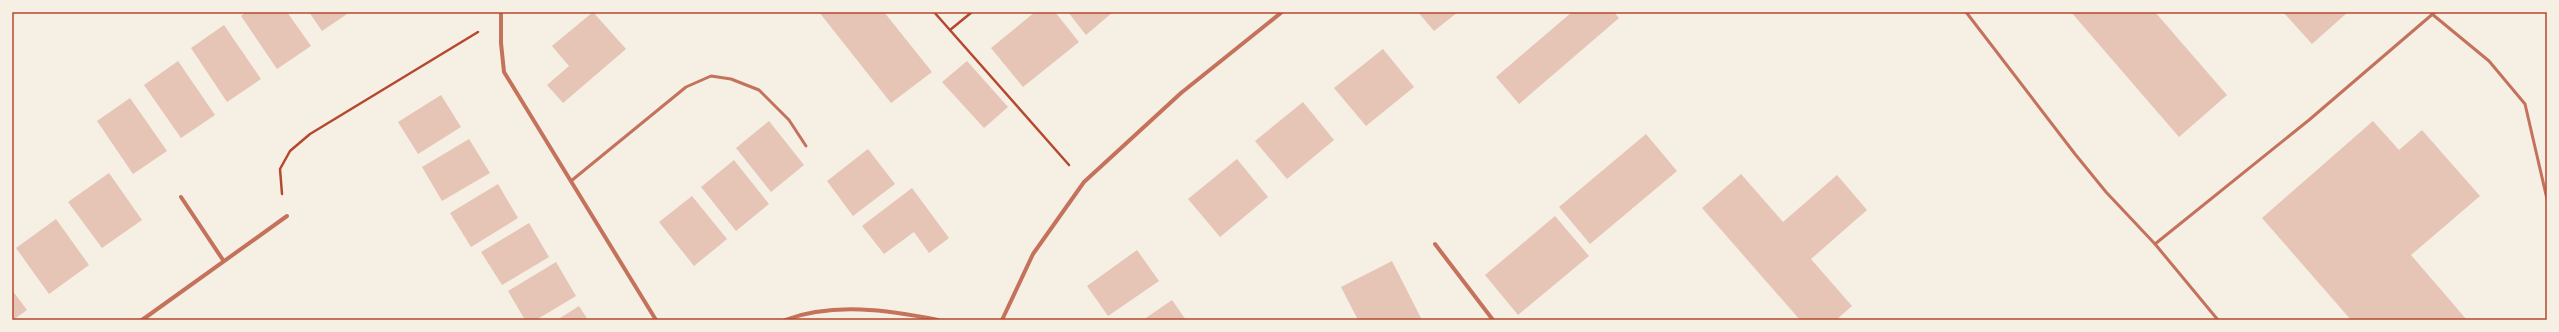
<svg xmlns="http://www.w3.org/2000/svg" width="2559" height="332" font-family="'PT Sans',sans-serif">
<rect width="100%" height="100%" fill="#f6efe4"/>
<g fill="#e6c5b7">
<path d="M246 12H287L311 46 277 69 241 16Z"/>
<path d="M309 12H350L322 31Z"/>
<path d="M593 12 626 49 563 103 547 85 569 66 552 46Z"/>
<path d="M819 12H884L932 72 891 103Z"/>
<path d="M1035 12H1055L1079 42 1023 87 991 48Z"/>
<path d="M1068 12H1113L1086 35Z"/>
<path d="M1418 12H1458L1434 31Z"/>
<path d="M1572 12H1614L1619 18 1519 104 1496 77Z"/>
<path d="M2071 12H2155L2227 95 2179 137Z"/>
<path d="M2283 12H2348L2312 44Z"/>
<path d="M224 25 261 79 227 102 191 48Z"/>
<path d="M1383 49 1414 87 1366 126 1334 88Z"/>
<path d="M178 61 215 115 181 138 144 85Z"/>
<path d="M967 61 1008 107 984 128 942 82Z"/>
<path d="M441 95 461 127 418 154 398 122Z"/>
<path d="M130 98 167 151 133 174 97 121Z"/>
<path d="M1303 102 1334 140 1287 179 1255 141Z"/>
<path d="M769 121 804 165 771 192 736 148Z"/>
<path d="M2373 121 2399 150 2422 130 2480 196 2411 255 2467 320H2351L2262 218Z"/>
<path d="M1646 134 1677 171 1590 244 1559 207Z"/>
<path d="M469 139 490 173 442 201 422 167Z"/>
<path d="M868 149 895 184 853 216 827 181Z"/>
<path d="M1237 159 1268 197 1220 237 1188 199Z"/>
<path d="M734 160 769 204 736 231 701 187Z"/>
<path d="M109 173 142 220 102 248 68 202Z"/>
<path d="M1741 174 1783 222 1837 175 1867 210 1811 259 1852 306 1836 320H1800L1702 208Z"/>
<path d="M498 184 518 218 471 247 450 213Z"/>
<path d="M912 188 949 238 929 253 914 232 884 254 862 226Z"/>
<path d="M692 196 727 239 694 266 659 222Z"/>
<path d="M1555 216 1589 256 1518 315 1485 275Z"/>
<path d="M56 219 89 265 49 294 16 248Z"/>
<path d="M529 223 549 257 502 285 481 252Z"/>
<path d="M1137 250 1159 281 1108 316 1087 286Z"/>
<path d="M1392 261 1422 320H1358L1341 287Z"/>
<path d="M556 262 576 296 536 320H525L508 291Z"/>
<path d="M12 290 27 310 13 320H12Z"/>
<path d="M1172 300 1186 320H1143Z"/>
<path d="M579 306 588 320H557Z"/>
</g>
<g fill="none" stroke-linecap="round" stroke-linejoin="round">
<g stroke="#b5482f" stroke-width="2.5">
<path d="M934 12 1069 165"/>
<path d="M950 30 972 12"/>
<path d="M282 194 280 169 290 151 310 134 478 32"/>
</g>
<g stroke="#c5725c" stroke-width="3">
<path d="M1966 12 2075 154 2106 192 2155 244 2309 120 2435 12"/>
<path d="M2432 14 2489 61 2525 104 2547 199"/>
<path d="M571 181 686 87 711 76 731 79 759 90 789 120 806 146"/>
<path d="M2155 244 2218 320"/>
</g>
<g stroke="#c5725c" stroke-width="4">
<path d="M501 12V43L504 72 656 320"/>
<path d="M181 197 223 260"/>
<path d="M1435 244 1493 320"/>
<path d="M142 320 287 216"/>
<path d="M785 320C833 302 889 310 938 320"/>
<path d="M1002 320 1033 254 1084 182 1181 93 1282 12"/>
</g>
</g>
<rect width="2559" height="332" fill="none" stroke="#f6efe4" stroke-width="26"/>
<rect x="13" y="13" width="2533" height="306" fill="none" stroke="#b5482f" stroke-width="1.5"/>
</svg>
